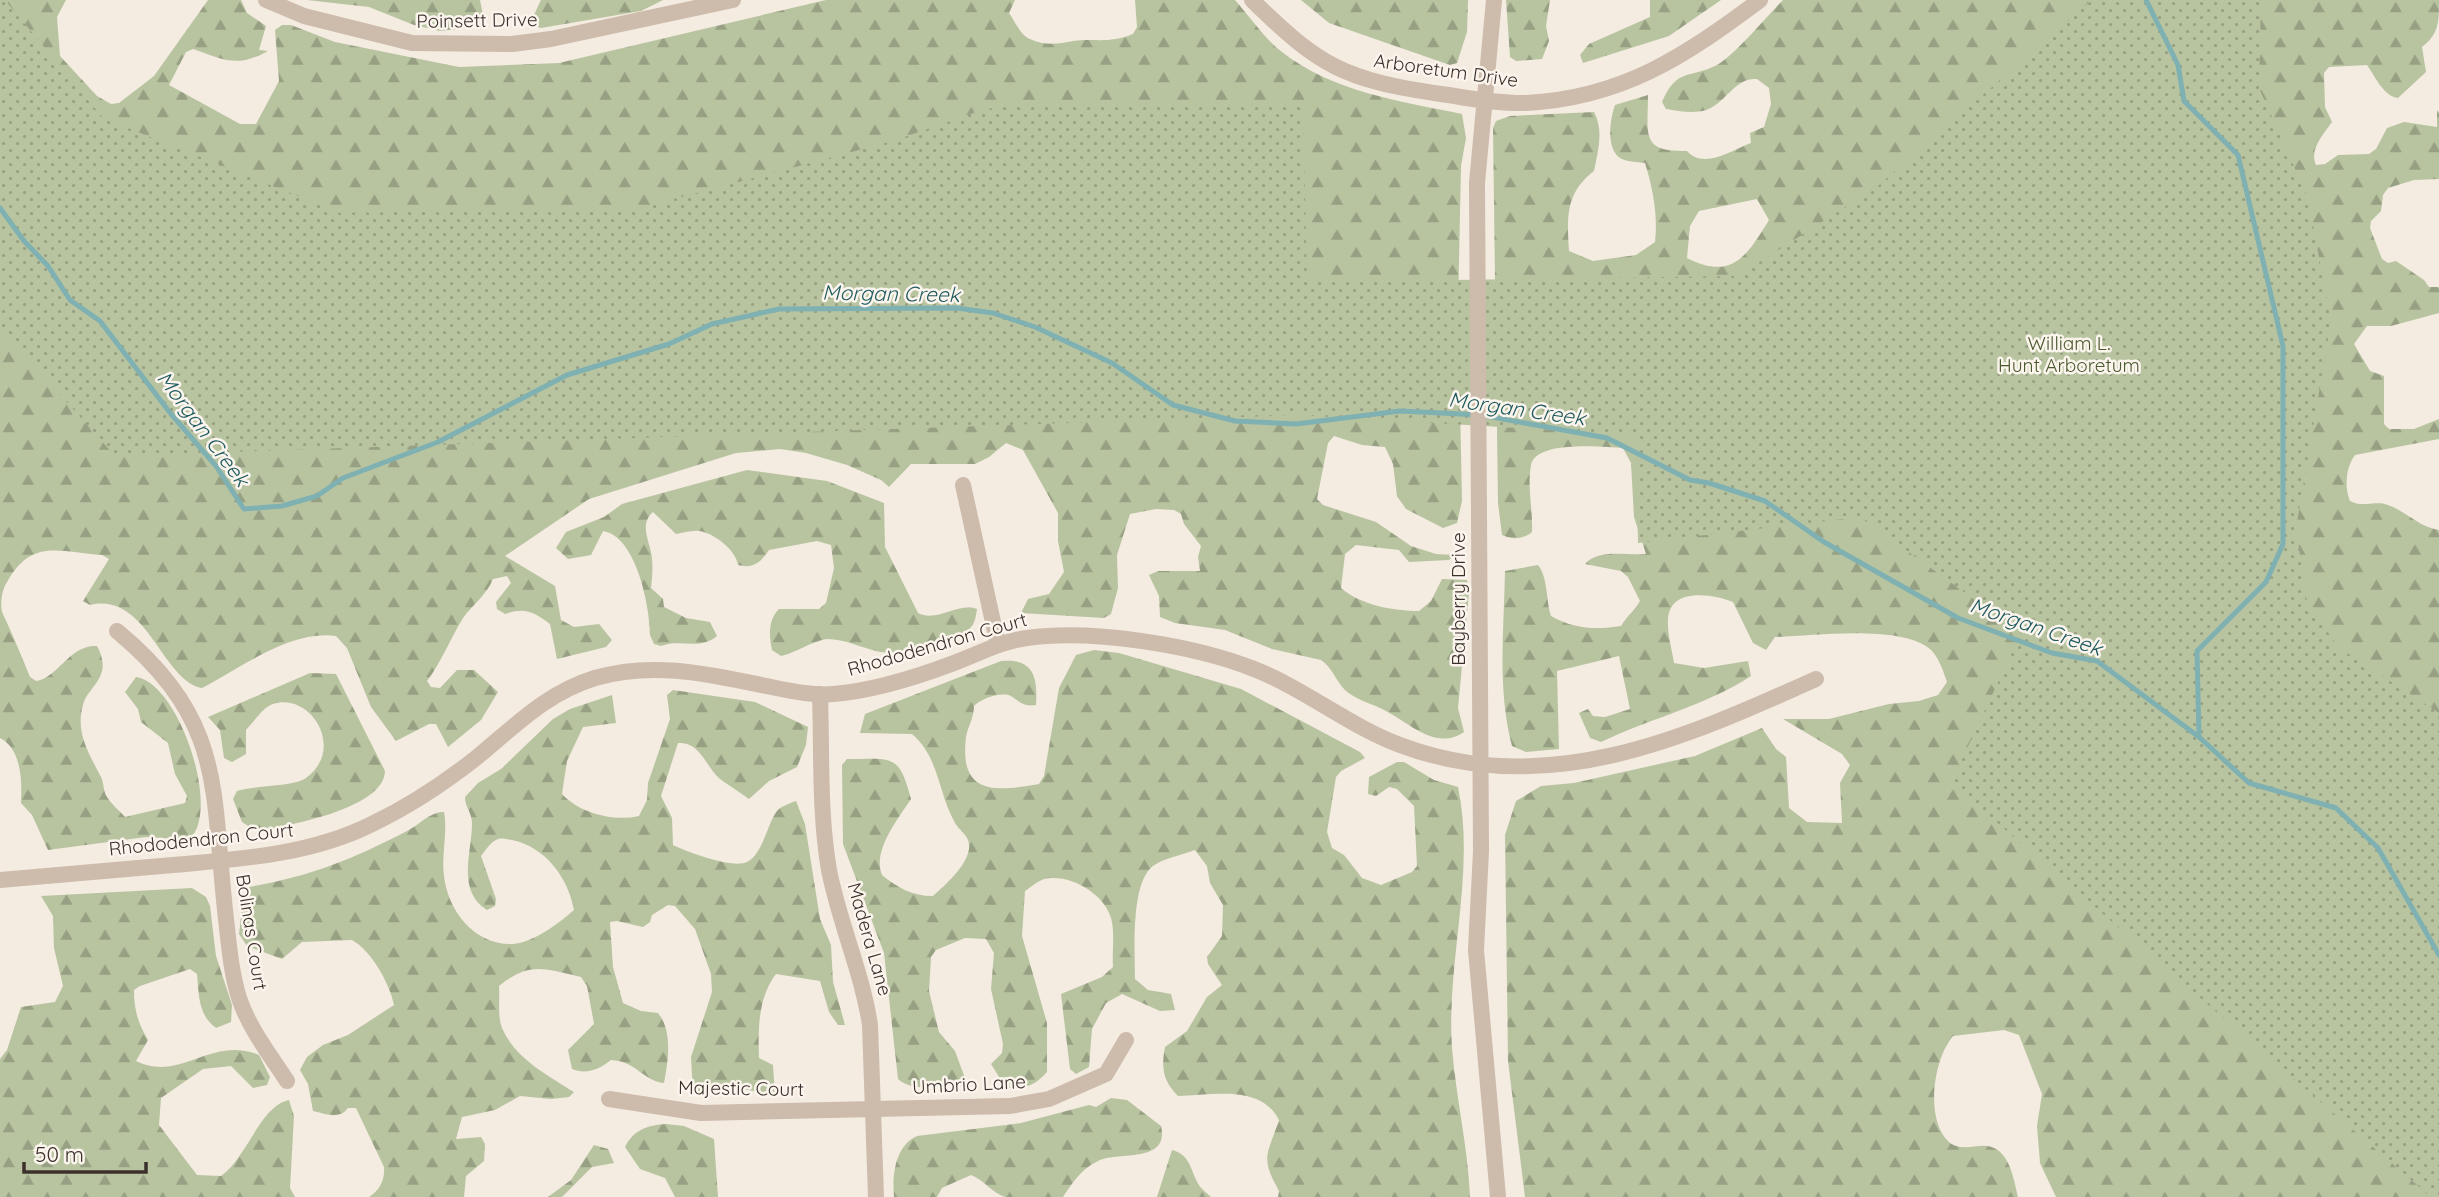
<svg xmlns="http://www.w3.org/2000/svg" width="2439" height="1197" font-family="Quicksand,sans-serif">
<defs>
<pattern id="forest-firs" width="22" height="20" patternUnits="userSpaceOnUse" patternTransform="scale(1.75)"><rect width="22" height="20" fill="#b8c4a0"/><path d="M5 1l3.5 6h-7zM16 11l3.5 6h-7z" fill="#97a083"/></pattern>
<pattern id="park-dots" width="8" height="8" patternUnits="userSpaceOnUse" patternTransform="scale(1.75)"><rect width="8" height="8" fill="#b8c4a0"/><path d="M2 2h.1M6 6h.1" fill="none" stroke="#97a083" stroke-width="1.8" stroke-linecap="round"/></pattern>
</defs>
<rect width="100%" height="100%" fill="#f4ebe1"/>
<g fill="url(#forest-firs)" fill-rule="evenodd">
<path d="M0 0H66L57 17 60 56 97 96 111 104 119 103 154 76 208 0H241L247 13 266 26 259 50 268 51C237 68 224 60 193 49L186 52 169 85 240 124H256L279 81 275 30 282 25H291L335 42 459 67 559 63 826 0H1015L1009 13C1015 21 1020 35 1030 39 1045 46 1058 44 1073 41 1094 38 1110 44 1133 34L1137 27 1135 0H1235C1250 17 1264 38 1282 52 1333 92 1400 101 1462 114L1466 138 1461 166 1458 309 1462 501 1457 523 1443 528 1406 509 1397 496 1393 464 1385 447 1362 445 1334 436 1328 443 1317 499 1323 505 1376 522 1411 546 1436 554 1454 555 1449 560 1409 562 1399 550 1356 545 1345 554 1341 588C1360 605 1394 611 1419 611L1431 601 1442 579 1467 580 1469 592 1458 708 1464 732C1436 752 1407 721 1384 710 1373 704 1354 699 1345 690 1336 681 1332 667 1321 660L1272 649 1225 630 1175 623 1160 617 1159 596 1149 575 1158 571H1200L1198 557 1201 546 1184 524 1181 514 1174 510 1156 509 1130 514 1117 555 1118 588 1111 614 1104 618 1021 613 1028 599 1049 594 1064 572 1058 541V513L1023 450 1006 443 989 457 975 464H911L889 487 881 480 847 465 806 453 780 449 736 453 589 499 505 556 555 586 561 620 574 627 599 624 612 640 606 647 557 659 550 624C534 612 525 607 505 614L497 609 496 602 511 583 507 576 493 579C486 596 473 604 463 618 450 639 442 661 427 681L431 687 440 688 457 670H474L498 692 481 720 448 747 436 724H429L396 741 371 707 347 648 336 636C290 630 242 667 202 688 162 681 147 591 90 605L83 601 109 559 102 555C58 552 32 538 7 582 2 590 0 602 2 612 12 633 21 655 30 677L36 681C58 678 70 644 97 646 114 678 88 685 83 705 75 732 89 754 101 777 104 783 103 791 107 797 111 804 120 811 125 817L185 803 187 796 175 774 168 743 141 722 138 709 125 692 136 677C178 683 218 802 193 835L178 839 146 837 48 850 32 815 21 803C22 782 22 749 0 738Z"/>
<path d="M307 0H480L484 20 482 26 440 31 414 25 369 7Z"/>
<path d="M541 0H663L641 11 541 28 534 26 533 17Z"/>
<path d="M1301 0H1468L1467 32 1457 63 1450 65 1329 23Z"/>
<path d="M1506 0H1550L1546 26 1549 41 1542 59 1516 61 1510 57Z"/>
<path d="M1650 0H1721L1669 36 1583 63 1580 55 1589 44 1650 17Z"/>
<path d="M1783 0H2439C2439 22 2439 34 2422 47L2426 72 2398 98C2383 96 2375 76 2367 65L2329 67 2324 73 2325 107 2332 122C2323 135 2309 149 2316 165L2325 164 2338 155 2369 154 2376 149 2387 128 2404 122 2437 127V110L2439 113V179L2414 180 2388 188 2383 195 2381 211 2371 221 2370 228 2382 259 2388 263 2396 261 2424 280 2429 287H2439V313L2391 326H2367L2354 344 2370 371 2384 376V424L2389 429H2414L2439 419V439L2355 455C2346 467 2344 487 2350 501 2362 508 2376 500 2388 505 2407 512 2419 527 2439 530V1197H2056L2040 1163 2037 1126 2042 1094 2019 1035 2004 1030 1953 1036C1934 1058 1924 1119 1949 1142 1963 1154 1982 1140 1996 1149 2011 1158 2014 1181 2018 1197H1525L1508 1061 1505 835 1516 801 1541 786 1574 783 1695 756 1762 728 1776 749 1786 757 1789 808 1807 822 1842 823 1840 783 1850 765 1842 754 1783 719H1829L1889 704 1919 701 1938 695 1947 682C1943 671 1939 657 1930 649 1900 624 1813 636 1775 637L1766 650 1753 643 1733 602C1713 594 1670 587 1668 619 1667 633 1672 650 1674 663L1704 668 1748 661 1751 676C1705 706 1651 718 1601 742L1590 738 1579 713 1588 709 1593 716 1605 717 1630 709 1619 656 1557 671 1559 749 1526 752 1512 746C1497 689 1504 630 1505 571L1538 565C1548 577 1546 601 1551 616 1573 629 1597 630 1621 626 1627 616 1635 610 1640 601L1628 577 1621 571 1585 564C1599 548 1627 556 1646 554L1634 517 1631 463 1623 448C1604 447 1536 440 1531 465 1527 488 1533 509 1532 532 1524 539 1512 540 1502 535L1498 503 1493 128 1496 121 1510 116 1594 112C1604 131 1598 151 1594 171 1565 193 1567 218 1569 251L1593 261 1636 255 1655 242C1658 215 1653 189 1645 163 1639 162 1628 162 1622 159 1605 151 1610 119 1615 105L1648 95C1648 135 1640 152 1687 151 1704 170 1732 150 1751 143L1750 133 1764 127 1771 104 1769 88 1757 79C1735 77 1725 104 1706 110 1693 114 1679 111 1666 109L1662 102C1677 67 1690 79 1717 65 1735 55 1767 16 1783 0ZM1757 199 1769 220C1747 256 1732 281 1687 258L1690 226 1699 211Z"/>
<path d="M747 470 827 481 884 503 885 547 918 613C937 623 958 602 977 609 976 615 975 625 969 629 952 642 902 655 880 652 862 648 845 639 827 639 815 640 795 653 781 656L772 650C769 635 768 620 779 609H819L826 603 834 568 831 545 817 541 769 550C761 562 754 569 738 565 736 550 714 533 699 531 692 530 683 533 676 534L653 512C638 525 651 543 652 559 653 569 652 579 651 588L663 599 664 607 686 618 710 622 717 636C699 651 680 638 661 646L654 644 650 635C650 606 636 536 603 531L591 555 568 559 556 548 566 532 604 517 622 504Z"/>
<path d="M1094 650 1119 653 1241 689 1360 752 1365 758 1341 771 1336 777 1327 832 1332 848 1344 855 1362 878 1381 885 1412 872 1417 866 1414 806 1397 789 1389 787 1376 796 1368 794 1369 777 1397 762H1404L1434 780 1458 787C1476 873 1446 961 1452 1048 1456 1098 1468 1147 1470 1197H1278L1279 1191C1260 1157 1267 1156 1279 1120 1261 1084 1212 1095 1178 1096 1163 1081 1161 1068 1165 1047L1187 1031 1207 997 1222 985 1208 964 1207 957 1222 936 1223 905 1210 883 1207 866 1195 850C1182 855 1164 858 1153 866 1130 883 1135 953 1135 979L1148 990 1171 994 1175 1010 1160 1011 1122 994 1106 1003 1092 1029 1089 1067 1076 1074 1070 1069 1061 994 1102 977 1113 967C1112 952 1115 931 1111 918 1104 893 1069 873 1044 879 1038 881 1031 887 1025 891L1022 936 1047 1023V1072C1033 1087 1026 1088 1006 1088L991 1064 1002 1053 1003 1044 991 989 994 953 986 939 965 938 936 950 931 957 929 991 939 1032 955 1051 966 1081C947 1087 913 1093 898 1079L884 953 843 844 842 765 847 759C891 759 899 752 911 799 898 819 872 851 882 875 898 888 912 896 933 896 946 884 966 867 969 849 971 835 959 832 954 821 938 792 939 757 912 734L860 733 865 714 1001 661C1033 658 1038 676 1036 705 1024 707 1020 702 1011 696 1001 691 980 699 974 706 974 718 968 726 966 737 959 795 994 792 1039 784L1044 776 1059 688 1076 655Z"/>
<path d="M310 673 336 674 385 771C384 809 287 826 256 831L242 822 233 799 237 791C255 785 293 787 306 778 346 749 311 692 273 704 263 707 254 722 246 730V754L232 762 224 758 220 730 208 717Z"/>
<path d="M673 690 755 702 808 727 806 745 797 767 769 781 749 799C740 792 729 786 720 779 705 766 701 742 678 743L661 796 672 818 673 845C688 852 732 869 747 862 763 854 767 824 777 811 781 806 791 803 796 801L805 824 820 919 831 945 833 982 845 1025H838L829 1012 820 981 776 974C758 998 758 1028 759 1058L773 1065 775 1095 738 1088 693 1094 691 1057 712 992 711 974 695 929 675 906 668 905 652 915 650 922 643 927 617 921 610 922 613 967 623 1003 641 1011 658 1013C673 1031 668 1062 664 1083 643 1081 636 1061 611 1060 600 1069 586 1075 572 1069L568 1050 594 1024 587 986 581 977C545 969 530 961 499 986 500 999 497 1019 503 1030 516 1059 549 1076 574 1092L569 1097 551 1099 520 1096 495 1110 462 1117 456 1139 481 1137 485 1144 484 1161 466 1176 464 1197H369C380 1190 385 1180 384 1167L356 1108H348C339 1120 326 1114 313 1111L308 1084 300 1070 307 1057 323 1045 348 1035 394 1005C390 984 371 950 352 940L302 942 282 959 247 946 239 934 244 894 249 887C311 876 351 860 407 831 419 825 431 811 444 812 448 833 441 854 444 876 448 912 476 946 513 944 533 943 559 923 574 910 568 878 546 847 512 840 506 839 501 837 496 840 490 843 485 851 481 856L496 899 495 906 487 910C456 890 472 853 472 823 472 813 465 807 465 797L478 783 501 769 553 719 570 709 612 695 616 723 583 727 567 761 562 794C579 813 614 822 639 816L647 800 648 783 670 719 667 695Z"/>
<path d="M192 888 206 897 210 906 216 956 232 1005 231 1022 216 1028C198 1015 199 995 197 974L190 969 140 986 134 990C134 1010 138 1023 148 1040L136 1061C181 1083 211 1035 259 1055L270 1077 267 1085 253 1088 231 1066 203 1069 161 1098 159 1125 197 1175 221 1176C247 1158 260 1106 289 1100L294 1116 290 1188 295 1197H0V1059L7 1050 21 1007 55 1002 63 986 54 948 53 916 41 896Z"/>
<path d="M1111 1098 1127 1100 1161 1126C1170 1164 1118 1151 1098 1161 1081 1169 1073 1182 1063 1197 1046 1197 1021 1197 1005 1197 992 1193 984 1180 971 1175L942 1188 937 1197H894C892 1175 895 1146 917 1136L1021 1123 1089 1105 1096 1107Z"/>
<path d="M666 1124 684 1126 714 1139 718 1197H675L665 1178 640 1169 625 1147C633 1130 648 1125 666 1124Z"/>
<path d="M594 1145 608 1149 614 1163 592 1167 562 1197H548L571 1180Z"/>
<path d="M1172 1150C1191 1155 1190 1170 1199 1185 1201 1189 1207 1193 1211 1197H1157Z"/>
</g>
<path fill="url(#park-dots)" d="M0 0H5L103 118 340 213 640 208 893 141 985 109 1027 105H1303L1307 282 1738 276 1878 186 2092 0H2261L2259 88 2308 198 2331 322 2296 528 2307 602 2338 647 2439 713V1197H2431L1951 783 2021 633 1860 517 1638 543 1636 435 1298 415 115 456 0 327Z"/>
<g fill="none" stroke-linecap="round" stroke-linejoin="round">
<g stroke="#7fb0b2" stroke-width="5">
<path d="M2146 0 2178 65 2184 101 2238 155 2283 346V544L2266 582 2197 651 2199 737 2249 783 2336 808 2378 848 2439 955"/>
<path d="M0 208 24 241 48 266 70 300 100 321 171 414 216 466 244 509 282 506 317 496 343 478 438 442 567 375 669 344 712 324 779 309 957 308 993 313 1035 327 1112 363 1173 405 1235 421 1296 424 1400 411 1481 415 1607 438 1690 480 1709 483 1765 501 1824 542 1958 618 2052 653 2097 661 2199 737"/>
</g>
<g stroke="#cdbbac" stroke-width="16">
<path d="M266 0 304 16 412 43 512 44 551 39 733 0"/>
<path d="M1252 0C1321 68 1346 80 1441 94 1469 98 1498 104 1526 103 1623 98 1685 56 1760 0"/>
<path d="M1494 0 1477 183 1481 851 1476 950 1498 1197"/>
<path d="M963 485 998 645"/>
<path d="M117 631C227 723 211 789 226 919 229 945 231 972 239 998 249 1028 270 1055 287 1081"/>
<path d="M820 694C822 752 819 812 829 870 839 922 862 972 870 1025L876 1197"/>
<path d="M0 880C58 875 115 870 173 865 240 859 309 855 370 825 408 807 443 784 476 758 514 727 546 693 595 678 653 661 708 674 766 686 787 690 811 696 833 694 872 691 917 677 954 663 978 654 1002 641 1027 638 1093 629 1193 645 1254 669 1305 689 1349 726 1400 745 1546 800 1683 739 1816 679"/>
<path d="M609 1099 701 1113 1010 1106 1049 1099 1106 1074 1126 1040"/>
</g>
</g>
<g text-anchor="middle" stroke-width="5" stroke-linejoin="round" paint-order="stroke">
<g font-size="19" fill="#3b302b" stroke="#fbf5ee">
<text transform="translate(477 20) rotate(-1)" y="7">Poinsett Drive</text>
<text transform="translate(1446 70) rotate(8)" y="7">Arboretum Drive</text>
<text transform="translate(1458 599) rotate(-90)" y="7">Bayberry Drive</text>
<text transform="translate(937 644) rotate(-16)" y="7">Rhododendron Court</text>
<text transform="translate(201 839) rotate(-6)" y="7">Rhododendron Court</text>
<text transform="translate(252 932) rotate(81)" y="7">Bolinas Court</text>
<text transform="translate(870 939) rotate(74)" y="7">Madera Lane</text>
<text transform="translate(969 1084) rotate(-3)" y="7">Umbrio Lane</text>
<text transform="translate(741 1088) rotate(1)" y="7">Majestic Court</text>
</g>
<g font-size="19" fill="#4a5a2e" stroke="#fbf5ee">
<text x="2069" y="350">William L.<tspan x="2069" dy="22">Hunt Arboretum</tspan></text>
</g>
<g font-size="21" font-style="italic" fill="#1f5a5e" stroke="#fbf5ee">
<text transform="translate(891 294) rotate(1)" y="7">Morgan Creek</text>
<text transform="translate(1517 409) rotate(8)" y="7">Morgan Creek</text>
<text transform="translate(203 429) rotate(53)" y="7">Morgan Creek</text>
<text transform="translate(2036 627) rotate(19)" y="7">Morgan Creek</text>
</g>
</g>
<path d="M24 1162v10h122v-10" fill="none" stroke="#3b302b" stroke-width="3.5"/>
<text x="35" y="1162" font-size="21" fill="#3b302b" stroke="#fbf5ee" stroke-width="5" paint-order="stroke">50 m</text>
</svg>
